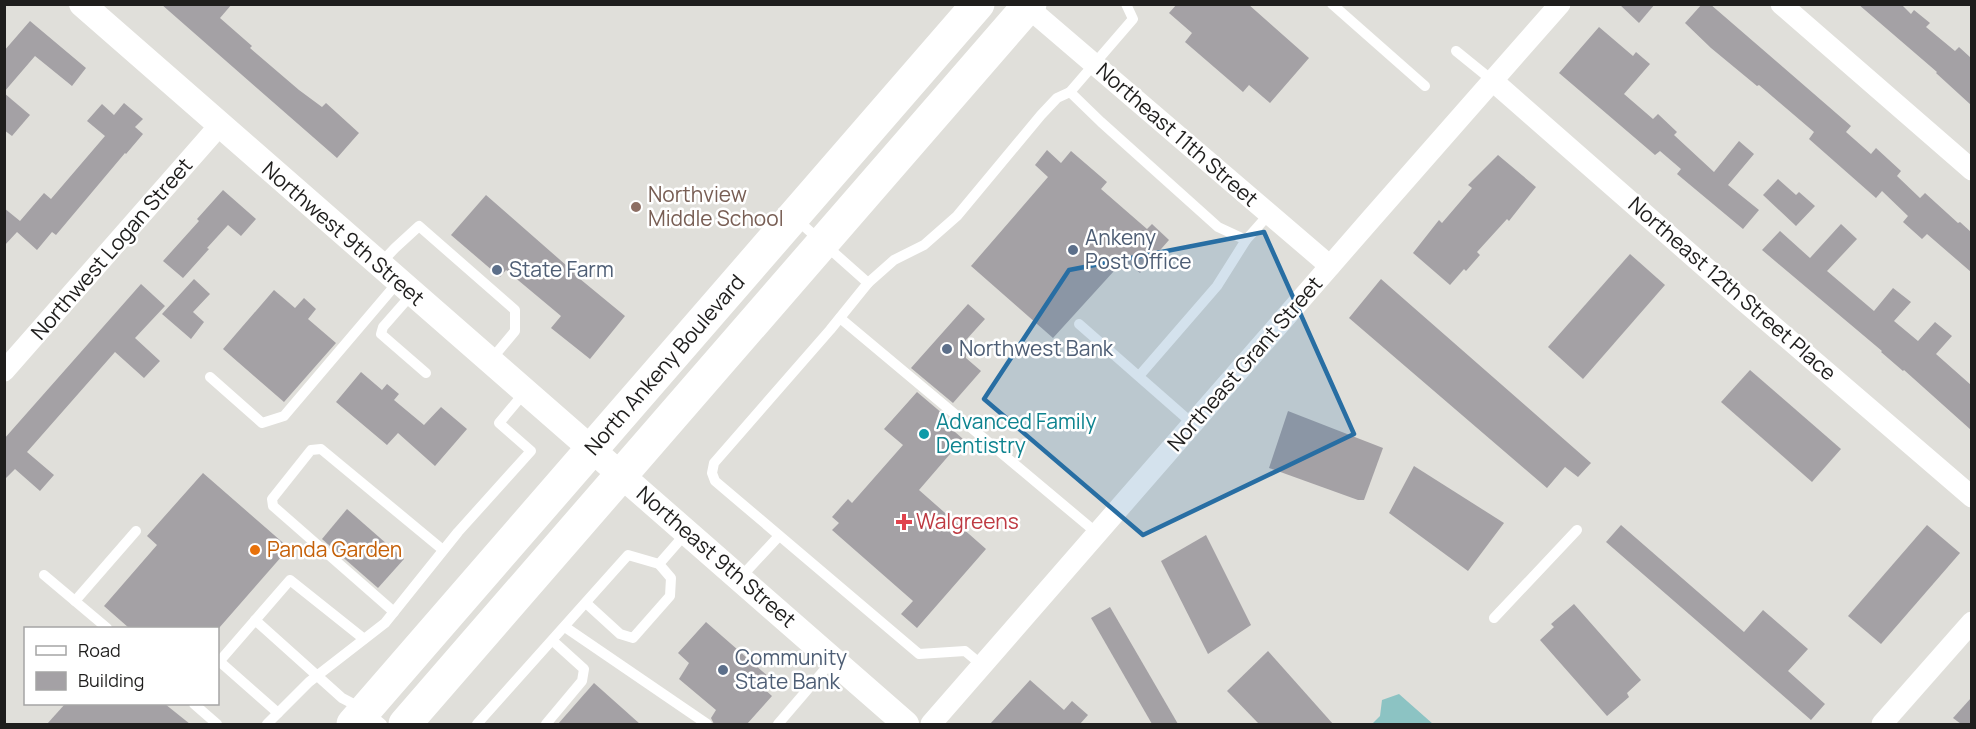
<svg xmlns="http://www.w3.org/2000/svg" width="1976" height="729" font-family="Manrope,sans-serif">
<rect width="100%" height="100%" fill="#e0dfda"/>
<path fill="#8cc3c3" d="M1399 694 1433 724H1372L1380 716 1382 700Z"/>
<g fill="#a4a1a5">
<path d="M161 4H232L220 18 252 46 250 48 299 90 322 107 326 103 359 133 337 158Z"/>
<path d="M1177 4H1248L1309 58 1270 103 1249 85 1243 92 1185 42 1192 33 1169 13Z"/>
<path d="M1619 4H1655L1639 23Z"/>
<path d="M1702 4H1710L1851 126 1846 132 1871 154 1876 148 1901 171 1897 176 1920 198 1925 193 1958 223 1960 222 1971 232V272L1927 234 1922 239 1903 222 1908 216 1882 191 1876 198 1809 139 1814 132 1759 85 1757 86 1711 48 1685 23Z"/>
<path d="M1858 4H1901L1911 14 1914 10 1930 23 1926 27 1955 51 1959 47 1971 58V105L1936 73 1937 72Z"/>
<path d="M30 21 86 68 72 86 35 56 4 92V51Z"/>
<path d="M1599 27 1633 56 1636 52 1650 64 1624 94 1653 119 1658 114 1677 132 1674 135 1714 172 1739 141 1754 154 1728 185 1759 210 1743 229 1677 174 1681 169 1660 151 1655 155 1559 73Z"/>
<path d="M4 93 30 115 12 136 4 130Z"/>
<path d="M124 103 143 119 135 127 143 134 126 154 125 153 56 235 52 232 37 250 17 232 4 246V208L20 221 44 193 51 199 105 136 87 121 102 104 114 115Z"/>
<path d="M1047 150 1061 163 1071 151 1107 182 1101 189 1147 229 1152 224 1169 240 1140 273 1124 260 1053 338 971 266 1048 177 1035 165Z"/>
<path d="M1498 155 1536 187 1509 221 1507 219 1477 252 1480 255 1466 271 1464 269 1450 285 1413 253 1439 220 1442 223 1472 188 1468 185Z"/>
<path d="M1778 179 1796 195 1799 192 1815 206 1796 226 1763 195Z"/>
<path d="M223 190 256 219 241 236 228 225 207 248 209 249 183 278 163 261 199 221 197 219Z"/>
<path d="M486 195 575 273 574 274 625 316 590 359 551 328 561 316 506 270 500 277 451 235Z"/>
<path d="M1841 224 1857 239 1827 271 1874 311 1893 288 1911 302 1894 321 1918 341 1935 322 1952 336 1936 354 1971 385V430L1904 370 1903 371 1881 352 1882 351 1762 250 1780 231 1810 258Z"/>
<path d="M1630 254 1665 285 1583 379 1548 347Z"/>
<path d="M194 279 210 294 193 312 204 322 191 339 162 314Z"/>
<path d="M1381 279 1591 463 1578 477 1565 467 1547 488 1349 318Z"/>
<path d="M141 284 165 306 135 338 160 361 144 378 115 352 27 452 54 475 40 491 15 469 4 480V439Z"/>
<path d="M274 290 295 308 304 298 316 309 308 319 336 343 284 402 223 349Z"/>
<path d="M968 304 985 319 966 340V358L981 371 953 403 911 368Z"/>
<path d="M1750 370 1841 449 1812 482 1721 402Z"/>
<path d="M361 372 382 390 387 384 399 394 394 400 424 425 441 407 467 429 435 466 398 433 387 445 336 402Z"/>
<path d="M917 392 943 414 939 418 963 439 919 490 986 549 917 628 901 614 913 601 832 530 839 523 832 517 848 499 852 503 903 445 884 429Z"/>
<path d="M1288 411 1383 448 1364 500H1358L1269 468Z"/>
<path d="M1414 466 1504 523 1468 571 1389 513Z"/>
<path d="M203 473 289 548 219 628H129L104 606 157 545 147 536Z"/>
<path d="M347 509 404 559 378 588 322 539Z"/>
<path d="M1621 525 1744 632 1763 610 1808 649 1788 671 1825 704 1811 720 1606 542Z"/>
<path d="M1927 525 1960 553 1881 644 1848 616Z"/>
<path d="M1206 535 1251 625 1208 654 1161 561Z"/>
<path d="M1574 604 1641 680 1627 693 1629 697 1607 716 1540 640 1554 627 1551 624Z"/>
<path d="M1110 607 1178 724H1152L1091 618Z"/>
<path d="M706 622 769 677 761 686 772 696 747 724H714L711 718 716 710 679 679 689 663 678 653Z"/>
<path d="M1268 651 1333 724H1259L1227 691Z"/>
<path d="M1030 680 1064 710 1072 701 1088 715 1080 724H990Z"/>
<path d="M594 683 640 724H558Z"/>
<path d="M1971 698V724H1961L1953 718Z"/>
<path d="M65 704H165L190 724H47Z"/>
</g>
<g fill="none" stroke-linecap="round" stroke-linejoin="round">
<g stroke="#fff" stroke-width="10">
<path d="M1332 4 1425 86"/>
<path d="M1456 51 1493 81"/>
<path d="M1070 92 1101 122 1218 227 1246 240"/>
<path d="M796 219 868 283 830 330 714 463 712 473 715 481 919 654 965 651 983 666"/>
<path d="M379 265 395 248 419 226 515 310V331L490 361"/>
<path d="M868 283 894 260 924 245 957 216 1041 115 1057 98 1070 92 1133 19 1126 4"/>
<path d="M412 294 383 327 381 334 426 373"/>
<path d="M840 318 1098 534"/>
<path d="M1079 324 1193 424"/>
<path d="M1139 376 1217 286 1246 240 1269 214"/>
<path d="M210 377 262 423 284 416 398 282"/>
<path d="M44 575 107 628"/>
<path d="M740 578 779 536"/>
<path d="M75 601 136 531"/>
<path d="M586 603 620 634 633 638 670 596 671 578 659 564"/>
<path d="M394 612 273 506 272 499 311 450 321 449 443 550"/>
<path d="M1494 618 1577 530"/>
<path d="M255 620 342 698 365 710 382 724"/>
<path d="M565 627 707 724"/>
<path d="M219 661 278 713"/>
<path d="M218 663 290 580 364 639"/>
<path d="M194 704 217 724"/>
<path d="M267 724 309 682 385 623 458 532 531 451 499 423 525 392"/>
<path d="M477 724 628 555 659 564 687 532"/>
<path d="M546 724 582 681 584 669 553 641"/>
<path d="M778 724 832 661"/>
</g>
<g stroke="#fff" stroke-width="21">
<path d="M1024 4 1330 266"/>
<path d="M1781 4 1972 170"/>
<path d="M1493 81 1737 295 1972 497"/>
<path d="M4 371 219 126"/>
<path d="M931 724 1371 219 1560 4"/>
<path d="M1882 724 1972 622"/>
</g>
<path stroke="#fff" stroke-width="26" d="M82 4 906 724"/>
<g stroke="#fff" stroke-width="33">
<path d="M353 724 978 4"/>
<path d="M405 724 1030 4"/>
</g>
</g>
<path fill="#286ea3" fill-opacity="0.2" stroke="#286ea3" stroke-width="4.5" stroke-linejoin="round" d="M1264 232 1354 434 1143 535 984 399 1069 270Z"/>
<circle fill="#8d6e63" stroke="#fff" stroke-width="2" cx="636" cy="207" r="6"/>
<g fill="#5c6f8a" stroke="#fff" stroke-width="2">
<circle cx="1073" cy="250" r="6"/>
<circle cx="497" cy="270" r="6"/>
<circle cx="947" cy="349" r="6"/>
<circle cx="723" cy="670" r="6"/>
</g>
<circle fill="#0f9aa8" stroke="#fff" stroke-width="2" cx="924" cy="434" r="6"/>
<path fill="#e0444e" stroke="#fff" stroke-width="2" d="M901 513h6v6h6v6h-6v6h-6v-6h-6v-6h6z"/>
<circle fill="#e8710a" stroke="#fff" stroke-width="2" cx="255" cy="550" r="6"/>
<g text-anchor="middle" stroke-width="5" stroke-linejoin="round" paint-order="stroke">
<g font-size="21" fill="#1f1e1d" stroke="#fff">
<text transform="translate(1177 135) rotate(41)" y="7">Northeast 11th Street</text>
<text transform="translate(343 234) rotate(41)" y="7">Northwest 9th Street</text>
<text transform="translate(112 249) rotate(-49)" y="7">Northwest Logan Street</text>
<text transform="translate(1732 289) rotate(41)" y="7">Northeast 12th Street Place</text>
<text transform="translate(1245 364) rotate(-49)" y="7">Northeast Grant Street</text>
<text transform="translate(665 365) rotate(-49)" y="7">North Ankeny Boulevard</text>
<text transform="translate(716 557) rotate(41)" y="7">Northeast 9th Street</text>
</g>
<g font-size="21" fill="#785e54" stroke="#fff" text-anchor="start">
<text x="648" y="202">Northview<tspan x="648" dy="24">Middle School</tspan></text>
</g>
<g font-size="21" fill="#4e5e75" stroke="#fff" text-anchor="start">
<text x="1085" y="245">Ankeny<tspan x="1085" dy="24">Post Office</tspan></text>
<text x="509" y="277">State Farm</text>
<text x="959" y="356">Northwest Bank</text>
<text x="735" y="665">Community<tspan x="735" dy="24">State Bank</tspan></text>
</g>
<g font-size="21" fill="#0d838f" stroke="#fff" text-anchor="start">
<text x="936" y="429">Advanced Family<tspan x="936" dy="24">Dentistry</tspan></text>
</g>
<g font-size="21" fill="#be3a42" stroke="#fff" text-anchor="start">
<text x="916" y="529">Walgreens</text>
</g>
<g font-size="21" fill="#c56008" stroke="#fff" text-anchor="start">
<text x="267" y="557">Panda Garden</text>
</g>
</g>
<rect width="1976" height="729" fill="none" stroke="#1f1e1d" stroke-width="12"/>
<rect x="24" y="627" width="195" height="78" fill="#ffffff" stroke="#a5a5a5" stroke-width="1.5"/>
<rect x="36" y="646" width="30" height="9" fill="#ffffff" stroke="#a5a5a5" stroke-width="1.5"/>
<text x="78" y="657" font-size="18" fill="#1f1e1d">Road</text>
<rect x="36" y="672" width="30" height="18" fill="#a4a1a5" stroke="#a5a5a5" stroke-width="1.5"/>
<text x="78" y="687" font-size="18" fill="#1f1e1d">Building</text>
</svg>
